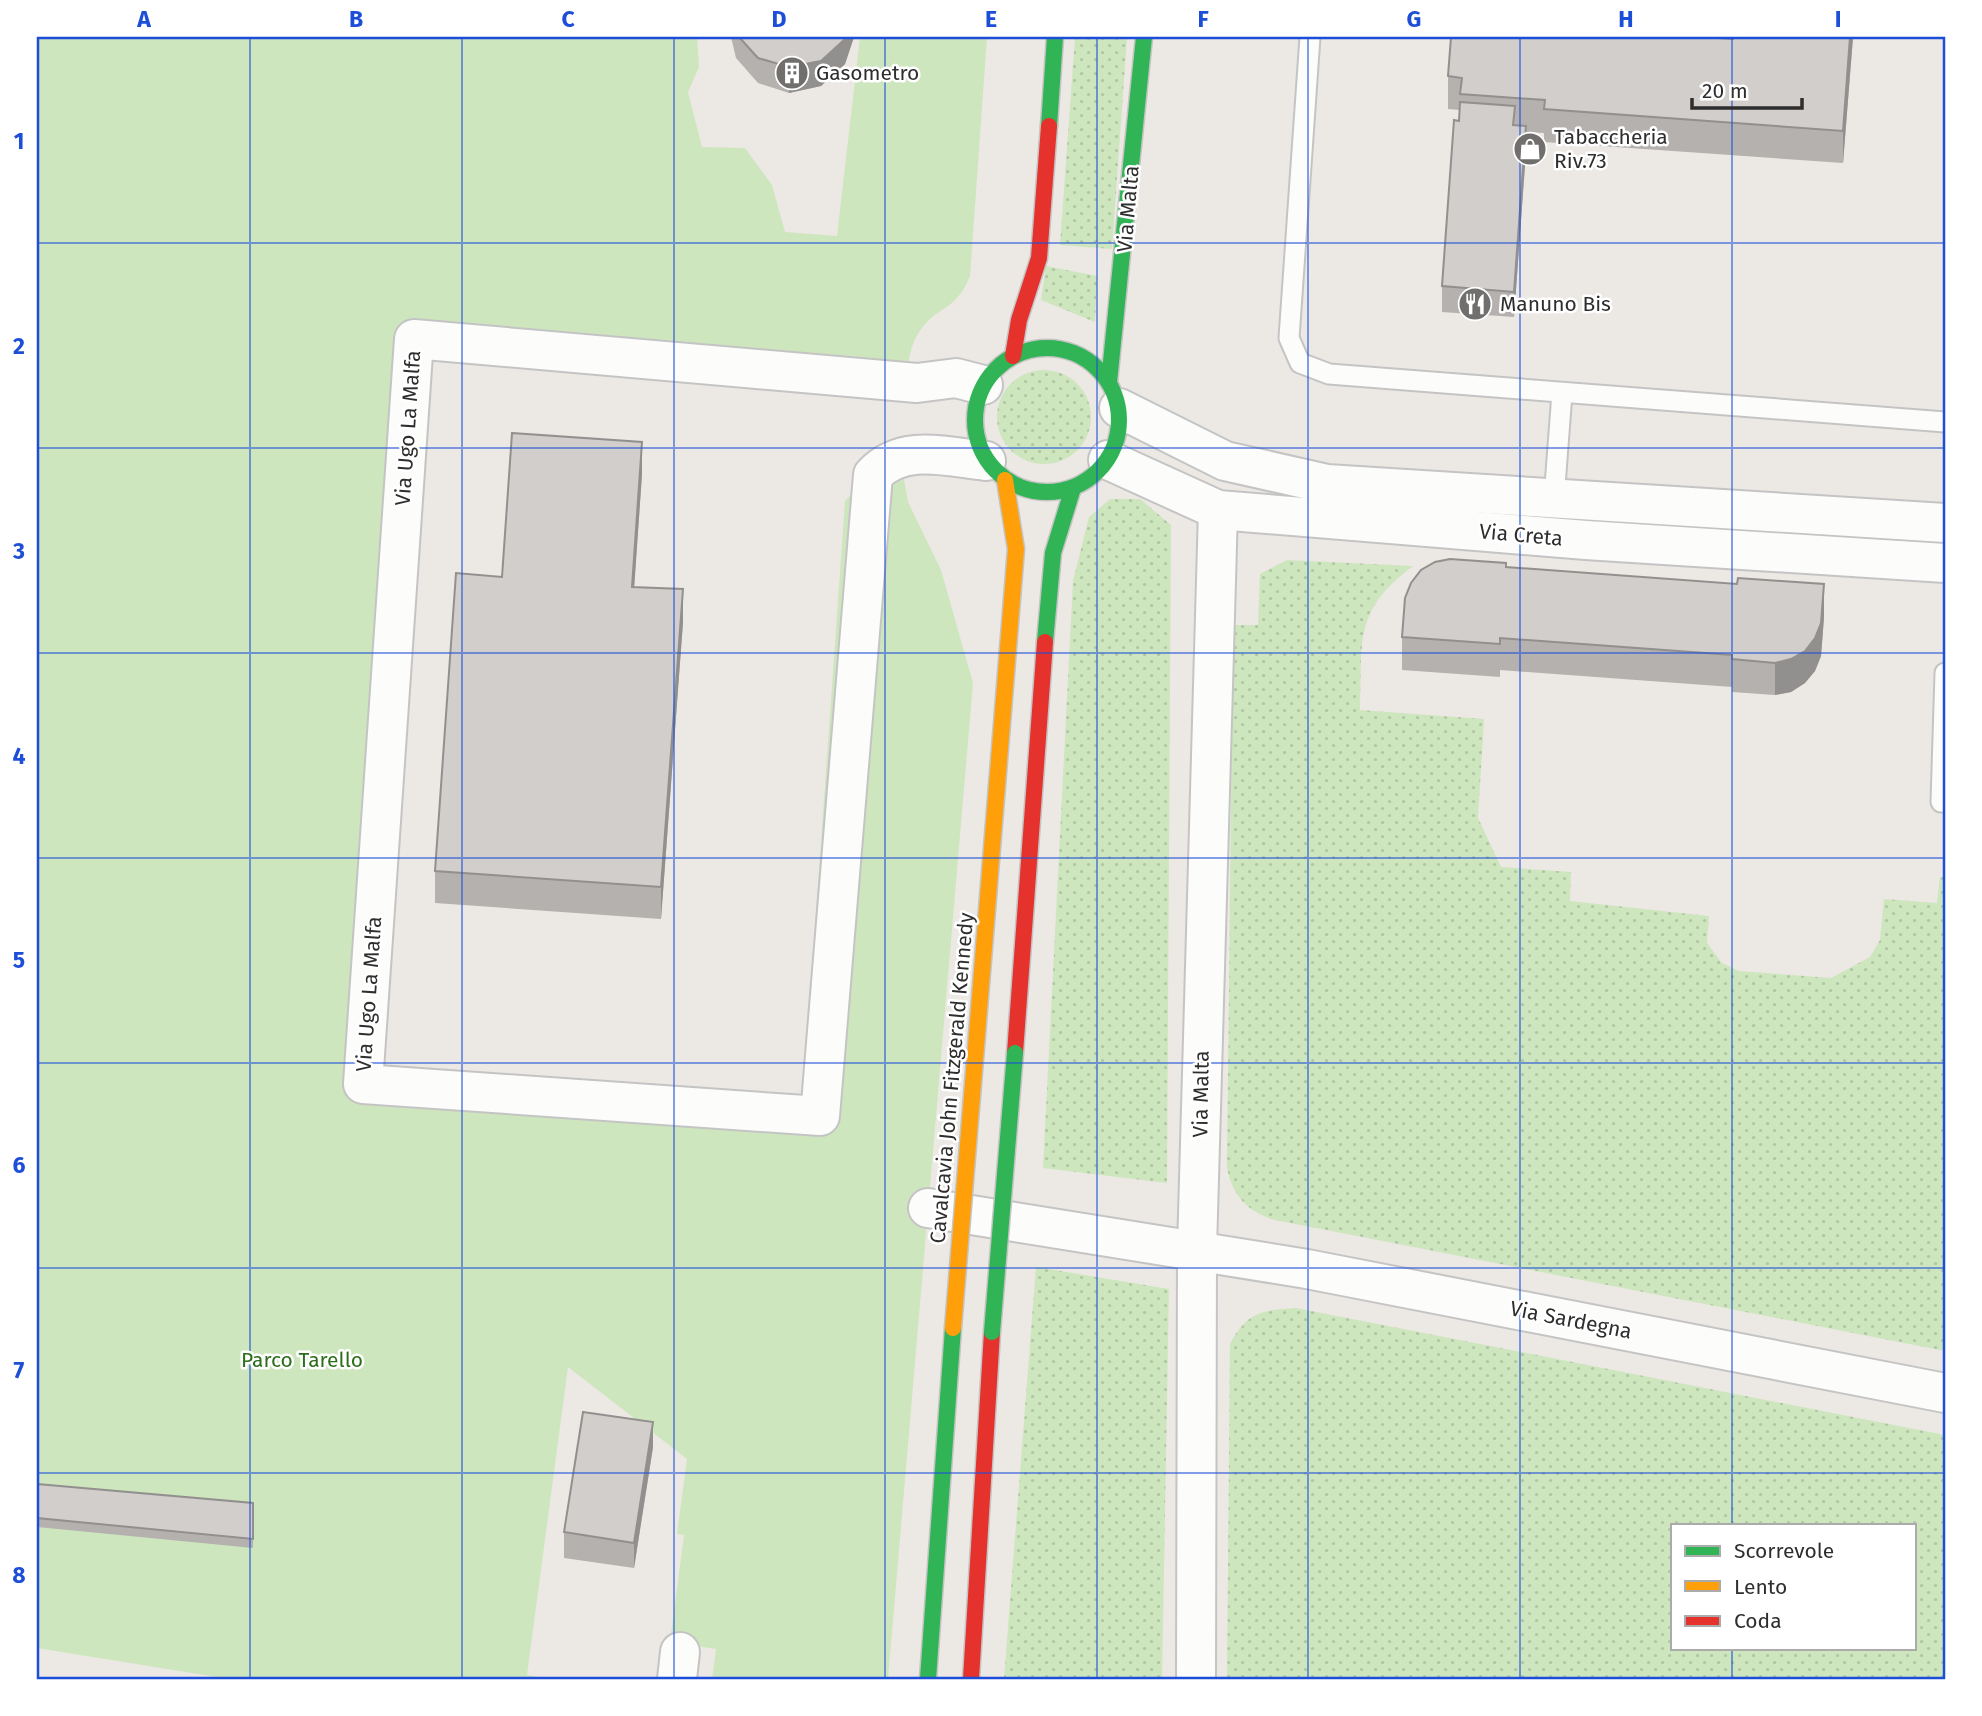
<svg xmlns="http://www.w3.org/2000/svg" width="1982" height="1716" font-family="'Fira Sans',sans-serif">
<defs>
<pattern id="grass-dots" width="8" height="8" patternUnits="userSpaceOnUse" patternTransform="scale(1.75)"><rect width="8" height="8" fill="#cee6be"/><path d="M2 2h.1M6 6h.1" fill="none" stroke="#b1c6a4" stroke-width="1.8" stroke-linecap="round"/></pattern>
</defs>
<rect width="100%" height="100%" fill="#ece8e4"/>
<g fill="url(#grass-dots)" fill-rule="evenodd">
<path d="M1075 37H1127L1112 249 1060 245Z"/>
<path d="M1046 266 1097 276 1095 322 1041 300Z"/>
<circle cx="1044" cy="417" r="47"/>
<path d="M1110 499H1140L1171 525 1167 1183 1043 1168 1073 581 1089 517Z"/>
<path d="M1287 560 1413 566C1352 612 1363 640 1360 710L1484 719 1478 818 1501 867 1571 872 1570 901 1709 916 1707 943 1722 963 1739 971 1831 978 1870 957 1880 940 1884 899 1937 903 1940 877H1945V1351L1275 1220C1248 1212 1232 1196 1227 1167L1233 625H1258L1260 574Z"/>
<path d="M1036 1267 1169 1289 1162 1679H1004Z"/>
<path d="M1296 1308 1945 1435V1679H1227L1230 1344C1247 1312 1262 1310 1296 1308ZM1914 1525V1648H1672V1525Z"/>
</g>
<path fill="#cee6be" d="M37 37H697L699 67 688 92 702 147 745 148 772 185 785 232 837 236 860 37H987L970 276C955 312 939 305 922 328 912 340 910 354 907 369L405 323 347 1096 736 1131 737 1122 801 1127 845 501 865 480 902 468 908 502 941 570 973 683 888 1679H712L716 1649 670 1642 684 1535 677 1534 687 1459 568 1367 527 1675 549 1679H229L37 1648Z"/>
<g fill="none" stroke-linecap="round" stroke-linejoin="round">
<defs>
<g id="lane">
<path d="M1310 37 1289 338 1300 363 1329 374 1945 422"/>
<path d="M1554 499 1562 393"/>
<path d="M1945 673 1941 802H1945"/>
</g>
<g id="street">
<path d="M983 385 956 378 917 383 414 339 363 1084 820 1116 873 475C903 443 947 457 986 461"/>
<path d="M1119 408 1225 461 1327 484 1945 523"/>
<path d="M1108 460 1218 510 1586 540 1945 563"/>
<path d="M928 1208 1307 1269 1945 1393"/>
<path d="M677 1679 680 1652"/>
<path d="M1196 1679 1197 1249 1218 510"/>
</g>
<g id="fast">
<path d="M1049 126 1055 37"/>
<circle cx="1047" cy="420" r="72"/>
<path d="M1109 382 1144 37"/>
<path d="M1045 642 1053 553 1073 488"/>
<path d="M928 1679 953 1328"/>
</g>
<path id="slow" d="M976 1047 1016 549 1005 480"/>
<g id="jam">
<path d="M1013 356 1019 320 1039 258 1049 126"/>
<path d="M1015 1053 1045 642"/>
<path d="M971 1679 992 1332"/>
</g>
</defs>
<use href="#lane" stroke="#c5c4c5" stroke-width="23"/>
<use href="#street" stroke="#c5c4c5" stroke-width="42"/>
<use href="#fast" stroke="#c5c4c5" stroke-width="19"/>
<use href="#slow" stroke="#c5c4c5" stroke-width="19"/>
<use href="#jam" stroke="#c5c4c5" stroke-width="19"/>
<use href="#lane" stroke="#fcfcfb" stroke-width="19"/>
<use href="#street" stroke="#fcfcfb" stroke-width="38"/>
<use href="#fast" stroke="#30b455" stroke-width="16"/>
<use href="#slow" stroke="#ff9f0a" stroke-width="16"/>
<use href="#jam" stroke="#e5322d" stroke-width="16"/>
<defs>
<path id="fast-bridge" d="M992 1332 1015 1053"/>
<path id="slow-bridge" d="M953 1328 976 1047"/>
</defs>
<use href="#fast-bridge" stroke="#c5c4c5" stroke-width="19" stroke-linecap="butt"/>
<use href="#slow-bridge" stroke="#c5c4c5" stroke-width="19" stroke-linecap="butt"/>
<use href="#fast-bridge" stroke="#30b455" stroke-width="16"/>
<use href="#slow-bridge" stroke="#ff9f0a" stroke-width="16"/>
</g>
<g fill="#b4b1af">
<path d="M731 37H854L845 64 821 86 789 93 758 83 736 58Z"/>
<path d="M1733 37H1853L1843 163 1544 142V133L1526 132V151L1514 317 1442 312V286L1460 110 1448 109V76L1733 39Z"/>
<path d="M642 474 634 587 683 622 661 919 435 903V871L502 577Z"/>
<path d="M1506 567 1824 617 1821 656 1815 671 1805 683 1791 692 1775 695 1732 692V687L1500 670V677L1402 670V637Z"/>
<path d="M653 1447 634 1568 564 1558V1532Z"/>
<path d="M37 1484 253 1503V1548L37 1527Z"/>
</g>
<g fill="#92908e">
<path d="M845 37H854L845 64 821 86 789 93V67Z"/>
<path d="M1850 37H1853L1843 163V131Z"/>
<path d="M1526 126V151L1514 317V292Z"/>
<path d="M642 442V474L632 619V587Z"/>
<path d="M1824 584V617L1821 656 1815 671 1805 683 1791 692 1775 695V663Z"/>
<path d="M683 589V622L661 919V887Z"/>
<path d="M653 1422V1447L634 1568V1543Z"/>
</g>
<g fill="#d1cecb" stroke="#92908e" stroke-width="2">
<path d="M739 37H845V39L821 61 789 67 758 58Z"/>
<path d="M1451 37H1700L1733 39V37H1850L1843 131 1544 109 1545 100 1460 94 1462 78 1448 76Z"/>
<path d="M1460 102 1515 106 1513 125 1526 126 1514 292 1442 286 1454 120 1459 121Z"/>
<path d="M512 433 642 442 632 587 683 589 661 887 435 871 456 573 502 577Z"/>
<path d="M1450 559 1506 563V567L1737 584 1738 578 1824 584 1821 623 1815 638 1805 651 1791 659 1775 663 1732 659V655L1500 638V644L1402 637 1405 598 1411 583 1421 570 1435 562Z"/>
<path d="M583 1412 653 1422 634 1543 564 1532Z"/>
<path d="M37 1484 253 1503V1539L37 1518Z"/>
</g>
<path fill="none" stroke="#1d4ed8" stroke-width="2" stroke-opacity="0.55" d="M250 37V1679M462 37V1679M674 37V1679M885 37V1679M1097 37V1679M1308 37V1679M1520 37V1679M1732 37V1525M37 243H1945M37 448H1945M37 653H1945M37 858H1945M37 1063H1945M37 1268H1945M37 1473H1945M1732 1648V1679"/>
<defs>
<symbol id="building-disc" viewBox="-11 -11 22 22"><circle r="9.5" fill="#706f6e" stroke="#fff"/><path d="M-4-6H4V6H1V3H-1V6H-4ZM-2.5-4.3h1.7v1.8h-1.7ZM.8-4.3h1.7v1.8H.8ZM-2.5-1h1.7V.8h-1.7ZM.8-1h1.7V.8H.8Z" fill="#fff"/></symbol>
<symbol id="shop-disc" viewBox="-11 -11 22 22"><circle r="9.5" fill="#706f6e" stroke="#fff"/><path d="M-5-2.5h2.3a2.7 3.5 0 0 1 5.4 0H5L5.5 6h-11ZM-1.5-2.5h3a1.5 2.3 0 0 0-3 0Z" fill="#fff"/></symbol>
<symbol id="restaurant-disc" viewBox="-11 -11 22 22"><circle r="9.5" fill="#706f6e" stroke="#fff"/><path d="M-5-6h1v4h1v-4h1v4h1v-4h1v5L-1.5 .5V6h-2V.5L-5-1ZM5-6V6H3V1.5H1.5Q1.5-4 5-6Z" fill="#fff"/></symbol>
</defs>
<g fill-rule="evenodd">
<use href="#building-disc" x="773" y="54" width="38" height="38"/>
<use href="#shop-disc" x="1511" y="130" width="38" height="38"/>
<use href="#restaurant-disc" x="1456" y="285" width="38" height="38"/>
</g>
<g text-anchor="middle" stroke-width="5" stroke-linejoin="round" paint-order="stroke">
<g font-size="21" fill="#2e2e2e" stroke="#fff" text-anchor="start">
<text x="816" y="80">Gasometro</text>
<text x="1554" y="144">Tabaccheria<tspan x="1554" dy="24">Riv.73</tspan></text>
<text x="1500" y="311">Manuno Bis</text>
</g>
<g font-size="21" fill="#2e2e2e" stroke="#fff">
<text transform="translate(1128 209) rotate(-85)" y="7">Via Malta</text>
<text transform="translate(408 428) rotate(-86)" y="7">Via Ugo La Malfa</text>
<text transform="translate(1521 535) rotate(5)" y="7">Via Creta</text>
<text transform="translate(369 994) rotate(-86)" y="7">Via Ugo La Malfa</text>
<text transform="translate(952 1078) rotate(-85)" y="7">Cavalcavia John Fitzgerald Kennedy</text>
<text transform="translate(1201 1094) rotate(-89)" y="7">Via Malta</text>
<text transform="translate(1571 1320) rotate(11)" y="7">Via Sardegna</text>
</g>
<g font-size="21" fill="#2c6e1b" stroke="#fff">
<text x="302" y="1367">Parco Tarello</text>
</g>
</g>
<rect width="1982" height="1716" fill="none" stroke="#ffffff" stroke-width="77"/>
<rect x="1671" y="1524" width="245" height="126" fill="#ffffff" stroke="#ababab" stroke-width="2"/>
<rect x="1685" y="1546" width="35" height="10" fill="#30b455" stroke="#ababab" stroke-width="2"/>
<text x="1734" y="1558" font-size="21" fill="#2e2e2e">Scorrevole</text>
<rect x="1685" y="1581" width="35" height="10" fill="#ff9f0a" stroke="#ababab" stroke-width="2"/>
<text x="1734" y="1594" font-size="21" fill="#2e2e2e">Lento</text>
<rect x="1685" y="1616" width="35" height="10" fill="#e5322d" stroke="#ababab" stroke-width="2"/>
<text x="1734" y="1628" font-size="21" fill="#2e2e2e">Coda</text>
<path d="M1692 98v10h110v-10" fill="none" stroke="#2e2e2e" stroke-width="3.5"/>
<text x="1702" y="98" font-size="21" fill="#2e2e2e" stroke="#ffffff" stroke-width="5" paint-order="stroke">20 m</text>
<rect x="38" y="38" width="1906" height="1640" fill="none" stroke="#1d4ed8" stroke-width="2.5"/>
<g font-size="23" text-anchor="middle" font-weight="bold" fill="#1d4ed8">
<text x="144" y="27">A</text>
<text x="356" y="27">B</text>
<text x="568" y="27">C</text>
<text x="779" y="27">D</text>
<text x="991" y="27">E</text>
<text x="1203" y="27">F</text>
<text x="1414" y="27">G</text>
<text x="1626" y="27">H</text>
<text x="1838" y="27">I</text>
<text x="19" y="149">1</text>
<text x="19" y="354">2</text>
<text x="19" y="559">3</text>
<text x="19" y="764">4</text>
<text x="19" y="968">5</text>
<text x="19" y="1173">6</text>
<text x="19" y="1378">7</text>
<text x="19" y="1583">8</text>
</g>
</svg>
